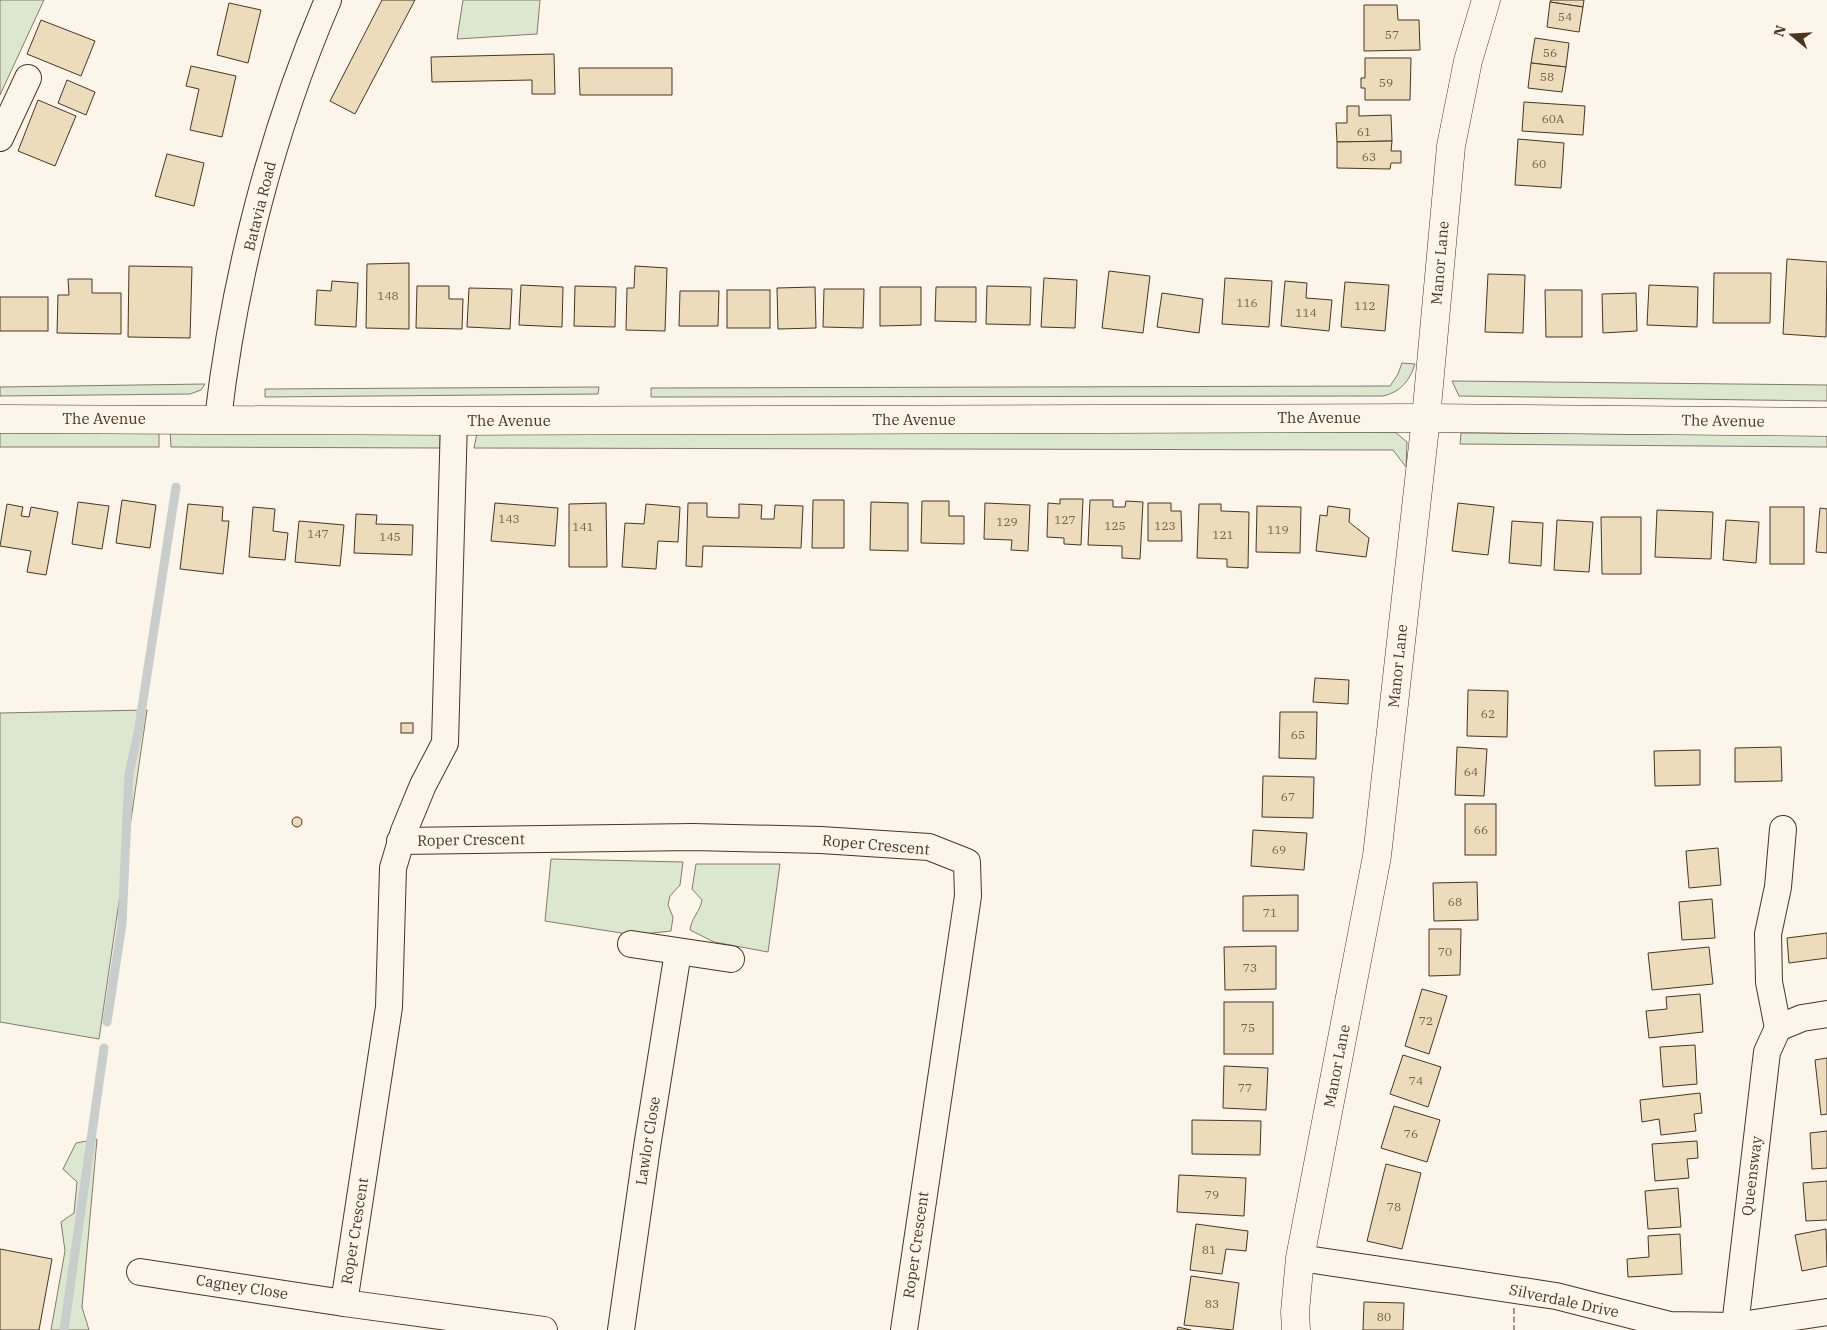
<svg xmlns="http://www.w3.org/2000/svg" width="1827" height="1330" font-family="'IBM Plex Serif',serif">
<rect width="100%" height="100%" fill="#fbf6e9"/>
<g fill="#dce7d0" stroke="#887966">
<path d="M0 0H44L0 95Z"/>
<path d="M463 0H540L537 34 457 39Z"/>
<path d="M1402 363 1415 364C1410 380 1401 392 1383 396L651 397V388L1390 386 1398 374Z"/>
<path d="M1452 381 1827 385V401L1459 396Z"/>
<path d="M205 384 201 390 190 394 0 396V387Z"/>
<path d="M599 387 598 394 265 397V389Z"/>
<rect x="0" y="429" width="159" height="18"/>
<path d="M170 430 440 433V448L171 447Z"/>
<path d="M1395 432 1407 442 1406 467 1393 450 474 448 477 433Z"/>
<path d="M1461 433 1827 435V447L1460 444Z"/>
<path d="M147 710 99 1039 0 1022V713Z"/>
<path d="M551 859 683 862 680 885 670 896 668 905 673 917 671 931 634 935 545 921Z"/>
<path d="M696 864H780L768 952 714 942 690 930C691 918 700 912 702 900L692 889Z"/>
<path d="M97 1139 82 1307 89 1330H51L65 1251 61 1222 74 1213 77 1182 63 1169 76 1143Z"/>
</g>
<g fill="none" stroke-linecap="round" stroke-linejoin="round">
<g stroke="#c9cecd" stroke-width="9">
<path d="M107 1022 122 924 129 774 138 733 176 487"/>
<path d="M64 1330 104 1048"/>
</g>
</g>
<g fill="#ecdcbc" stroke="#4a3520">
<path d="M382 0H415L355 114 330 101Z"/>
<path d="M1551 0H1584L1583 7 1550 2Z"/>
<path d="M1550 2 1583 7 1579 32 1547 27Z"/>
<path d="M229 3 261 10 248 63 217 55Z"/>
<path d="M1364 5H1397L1398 20H1419L1420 50 1364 51Z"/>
<path d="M41 20 95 41 81 76 27 54Z"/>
<path d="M1535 38 1569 43 1566 67 1531 63Z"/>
<path d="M554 54 555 94H532V80L432 82 431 57Z"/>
<path d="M1365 58H1411L1410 100H1365V88H1361V78H1365Z"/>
<path d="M1531 63 1566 67 1562 92 1528 88Z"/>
<path d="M191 66 236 76 222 137 190 130 199 89 186 86Z"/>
<path d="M579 68H672V95H580Z"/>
<path d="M67 80 95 92 86 115 58 103Z"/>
<path d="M38 100 76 116 55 166 18 151Z"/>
<path d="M1524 102 1585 106 1583 135 1522 131Z"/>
<path d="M1347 106H1359V116L1391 115 1392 141 1337 142 1336 123H1347Z"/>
<path d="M1518 139 1564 143 1561 188 1515 185Z"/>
<path d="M1392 141 1391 151H1401V163H1391L1390 169 1337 168V142Z"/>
<path d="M167 154 204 163 194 206 155 196Z"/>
<path d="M1787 259 1827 262 1826 337 1783 334Z"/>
<path d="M409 263V329L366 328 367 264Z"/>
<path d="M129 266 192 267 190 338 128 337Z"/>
<path d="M635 266 667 268 665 331 626 330 627 288H634Z"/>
<path d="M1109 271 1150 276 1143 333 1102 328Z"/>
<path d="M1714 273H1771L1770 323H1713Z"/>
<path d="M1488 274 1525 275 1523 333 1485 332Z"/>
<path d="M1044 278 1077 280 1075 328 1041 327Z"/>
<path d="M1225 278 1272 281 1269 327 1222 324Z"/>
<path d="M68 279H92V293H121V334L57 333 58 295H69Z"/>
<path d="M332 281 358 283 356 327 315 325 317 290 331 291Z"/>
<path d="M1285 281 1307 283 1306 298 1332 300 1329 331 1281 326Z"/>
<path d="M1345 282 1389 285 1385 331 1341 327Z"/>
<path d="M521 285 563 287 562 327 519 325Z"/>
<path d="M1649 285 1698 287 1697 327 1647 325Z"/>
<path d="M417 286H449V299H463L462 329 416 328Z"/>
<path d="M575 286 616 287 615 327 574 326Z"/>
<path d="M987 286 1031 287 1030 325 986 324Z"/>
<path d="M815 287 816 328 778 329 777 288Z"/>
<path d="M880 287H921V325L880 326Z"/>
<path d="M936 287H976V322L935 321Z"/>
<path d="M469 288 512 289 510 329 467 327Z"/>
<path d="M824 289H864L863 328 823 327Z"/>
<rect x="727" y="290" width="43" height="38"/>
<path d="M1545 290H1582V337H1546Z"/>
<path d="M680 291H719L718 326H679Z"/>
<path d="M1162 293 1203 299 1199 333 1157 327Z"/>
<path d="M1636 293 1637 331 1603 333 1602 294Z"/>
<rect x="0" y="297" width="48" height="34"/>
<path d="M1060 499H1083L1081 545 1064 544V538L1047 537 1048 503 1060 504Z"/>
<path d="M122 500 156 505 150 548 116 543Z"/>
<path d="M813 500H844V548H812Z"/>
<path d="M1090 500H1113V507H1125L1126 501 1143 502 1140 559 1122 558V546L1088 545Z"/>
<path d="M922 501H949V516H964V544L921 543Z"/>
<path d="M78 502 109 506 102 549 72 544Z"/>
<path d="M871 502 908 503V551L870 550Z"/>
<path d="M495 503 558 508 555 546 491 541Z"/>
<path d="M606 503 607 567H569V504Z"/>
<path d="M688 503H707V517L739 518V504L762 505 761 519H774L775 505 803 506 801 548 703 546 702 567 686 566Z"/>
<path d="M985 503 1030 505 1028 551 1011 550 1012 540 984 539Z"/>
<path d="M1148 503H1171V511H1181L1182 541H1148Z"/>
<path d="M1458 503 1494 507 1488 555 1452 551Z"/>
<path d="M7 504 23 507 21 516 29 517 31 507 58 512 46 575 27 572 31 551 0 546Z"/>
<path d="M188 504 223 507 222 521H229L223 574 180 569Z"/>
<path d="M646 504 680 507 678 542 658 541 656 569 622 567 625 523 644 524Z"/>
<path d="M1199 504H1221V511L1249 512 1248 568 1227 567V559L1197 558Z"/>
<path d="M1257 506 1301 507 1300 553 1256 552Z"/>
<path d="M1328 506 1350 509 1349 522 1369 538 1366 557 1316 551 1320 515 1327 516Z"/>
<path d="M253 507 275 509 273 531 288 533 285 560 249 557Z"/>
<rect x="1770" y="507" width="34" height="57"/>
<path d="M1820 508 1827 509V553L1816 552Z"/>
<path d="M1657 510 1713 512 1711 559 1655 557Z"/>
<path d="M356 514 377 515 376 524 413 525 412 555 354 553Z"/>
<path d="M1601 517H1641V574H1602Z"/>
<path d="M1557 520 1593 522 1589 572 1554 570Z"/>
<path d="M1726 520 1759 522 1756 563 1723 560Z"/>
<path d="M299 521 344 525 340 566 295 562Z"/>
<path d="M1512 521 1543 523 1541 566 1509 563Z"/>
<path d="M1315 678 1349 680 1348 704 1313 702Z"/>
<path d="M1468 690 1508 691 1507 737 1467 736Z"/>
<path d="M1280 712H1317L1316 759 1279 758Z"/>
<rect x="401" y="723" width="12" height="10"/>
<path d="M1457 747 1487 749 1484 796 1455 795Z"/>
<path d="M1781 747 1782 781 1735 782V748Z"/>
<path d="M1700 750V785L1655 786 1654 751Z"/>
<path d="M1263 776 1314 777 1313 818 1262 817Z"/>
<rect x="1465" y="804" width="31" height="51"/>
<circle cx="297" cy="822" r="5"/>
<path d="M1253 830 1307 833 1304 870 1251 866Z"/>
<path d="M1718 848 1721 885 1689 888 1686 851Z"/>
<path d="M1477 882 1478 920 1434 921 1433 883Z"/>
<path d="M1298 895V931H1243V896Z"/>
<path d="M1712 899 1715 938 1682 940 1679 902Z"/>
<path d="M1429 929H1461L1460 975 1429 976Z"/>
<path d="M1827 933V958L1789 963 1787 938Z"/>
<path d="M1276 946V989L1225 990 1224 947Z"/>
<path d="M1709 947 1713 984 1652 990 1648 953Z"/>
<path d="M1422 989 1447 996 1429 1054 1405 1046Z"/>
<path d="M1700 994 1703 1032 1649 1038 1646 1011 1667 1009 1666 997Z"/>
<rect x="1224" y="1002" width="49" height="52"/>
<path d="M1695 1045 1697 1084 1663 1087 1660 1047Z"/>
<path d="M1403 1055 1441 1067 1428 1107 1390 1094Z"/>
<path d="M1827 1058V1114L1821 1115 1815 1060Z"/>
<path d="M1224 1066 1268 1068 1266 1110 1223 1108Z"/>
<path d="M1700 1093 1702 1113 1694 1114 1696 1131 1661 1135 1659 1119 1642 1122 1640 1100Z"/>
<path d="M1394 1106 1440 1120 1427 1162 1381 1148Z"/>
<path d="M1192 1120 1261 1121 1260 1155 1192 1154Z"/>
<path d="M1827 1131V1168L1812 1169 1810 1133Z"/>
<path d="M1697 1141 1698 1158 1687 1159 1689 1178 1655 1181 1652 1144Z"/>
<path d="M1386 1164 1421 1173 1402 1249 1367 1241Z"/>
<path d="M1179 1175 1246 1178 1244 1216 1177 1212Z"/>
<path d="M1827 1181V1220L1806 1221 1803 1183Z"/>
<path d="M1678 1188 1681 1227 1648 1229 1645 1191Z"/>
<path d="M1196 1224 1248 1231 1246 1251 1226 1249 1222 1274 1190 1270Z"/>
<path d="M1826 1229 1827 1266 1802 1271 1795 1235Z"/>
<path d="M1680 1234 1682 1274 1628 1277 1627 1259 1649 1257 1648 1236Z"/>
<path d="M0 1249 52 1259 39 1330H0Z"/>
<path d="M1191 1276 1239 1283 1233 1330 1184 1325Z"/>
<path d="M1364 1302 1404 1303 1403 1330H1363Z"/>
<path d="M1178 1327 1191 1330H1177Z"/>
</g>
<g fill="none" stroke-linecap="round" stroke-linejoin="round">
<defs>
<g id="minor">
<path d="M0 138 28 78"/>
<path d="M218 419C234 278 272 130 328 0"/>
<path d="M454 421 445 743 423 785 404 831 393 868 389 1007 344 1303 544 1330"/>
<path d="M400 841 693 837 821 840 929 847 967 862 968 896 904 1330"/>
<path d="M631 944 731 959"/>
<path d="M1778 1028 1769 982 1768 934 1778 887 1783 829"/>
<path d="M1300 1258 1556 1296 1670 1325 1735 1326 1827 1312"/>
<path d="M140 1272 344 1303"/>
<path d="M1735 1326 1767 1052 1778 1028 1802 1018 1827 1014"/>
<path d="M621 1330 647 1147 678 952"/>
</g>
<g id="tertiary">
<path d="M0 419 454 421 1426 418 1827 422"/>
<path d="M1296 1330 1295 1312 1300 1258 1377 856 1426 418 1451 146 1468 61 1486 0"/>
</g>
</defs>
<use href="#minor" stroke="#4a3520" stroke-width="28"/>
<use href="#tertiary" stroke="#4a3520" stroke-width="29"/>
<use href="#minor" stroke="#fbf6e9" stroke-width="26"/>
<use href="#tertiary" stroke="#fbf6e9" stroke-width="28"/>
<path stroke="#4a3520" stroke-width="1" stroke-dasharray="6 2.5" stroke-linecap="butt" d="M1514 1308V1330"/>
</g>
<g text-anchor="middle" stroke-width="4" stroke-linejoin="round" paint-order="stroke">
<g font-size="12" fill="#725f47">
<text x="1565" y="21">54</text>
<text x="1392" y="39">57</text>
<text x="1550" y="57">56</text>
<text x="1547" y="81">58</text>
<text x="1386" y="87">59</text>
<text x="1553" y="123">60A</text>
<text x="1364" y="136">61</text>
<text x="1369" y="161">63</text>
<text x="1539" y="168">60</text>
<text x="388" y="300">148</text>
<text x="1247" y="307">116</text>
<text x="1365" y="310">112</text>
<text x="1306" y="317">114</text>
<text x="509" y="523">143</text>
<text x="1065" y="524">127</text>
<text x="1007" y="526">129</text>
<text x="1115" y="530">125</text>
<text x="1165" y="530">123</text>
<text x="583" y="531">141</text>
<text x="1278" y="534">119</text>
<text x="318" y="538">147</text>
<text x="1223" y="539">121</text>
<text x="390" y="541">145</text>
<text x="1488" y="718">62</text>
<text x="1298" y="739">65</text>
<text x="1471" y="776">64</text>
<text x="1288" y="801">67</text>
<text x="1481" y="834">66</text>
<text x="1279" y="854">69</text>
<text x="1455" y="906">68</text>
<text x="1270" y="917">71</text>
<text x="1445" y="956">70</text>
<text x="1250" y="972">73</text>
<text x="1426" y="1025">72</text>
<text x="1248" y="1032">75</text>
<text x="1416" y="1085">74</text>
<text x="1245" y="1092">77</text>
<text x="1411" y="1138">76</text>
<text x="1212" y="1199">79</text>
<text x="1394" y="1211">78</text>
<text x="1209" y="1254">81</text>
<text x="1212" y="1308">83</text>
<text x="1384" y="1321">80</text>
</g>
<g font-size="15" fill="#4a3520" stroke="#fbf6e9">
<text transform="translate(260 206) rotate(-76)" y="5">Batavia Road</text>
<text transform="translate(1440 263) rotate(-85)" y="5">Manor Lane</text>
<text x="1319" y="423">The Avenue</text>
<text x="104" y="424">The Avenue</text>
<text x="914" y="425">The Avenue</text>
<text x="509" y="426">The Avenue</text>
<text transform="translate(1723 421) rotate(1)" y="5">The Avenue</text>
<text transform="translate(1398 666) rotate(-84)" y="5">Manor Lane</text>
<text transform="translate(471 840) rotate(-1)" y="5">Roper Crescent</text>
<text transform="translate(876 845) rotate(5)" y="5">Roper Crescent</text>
<text transform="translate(1337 1066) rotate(-79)" y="5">Manor Lane</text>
<text transform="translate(648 1141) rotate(-81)" y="5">Lawlor Close</text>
<text transform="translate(1752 1176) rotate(-83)" y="5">Queensway</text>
<text transform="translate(355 1231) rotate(-81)" y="5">Roper Crescent</text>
<text transform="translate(916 1245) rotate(-82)" y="5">Roper Crescent</text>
<text transform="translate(242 1287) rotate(9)" y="5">Cagney Close</text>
<text transform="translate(1564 1301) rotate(12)" y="5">Silverdale Drive</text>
</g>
</g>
<g transform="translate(1792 35) rotate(288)" stroke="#fbf6e9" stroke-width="4" paint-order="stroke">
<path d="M0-4L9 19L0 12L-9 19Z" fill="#4a3520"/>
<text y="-8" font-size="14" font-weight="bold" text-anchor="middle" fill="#4a3520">N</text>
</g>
</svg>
